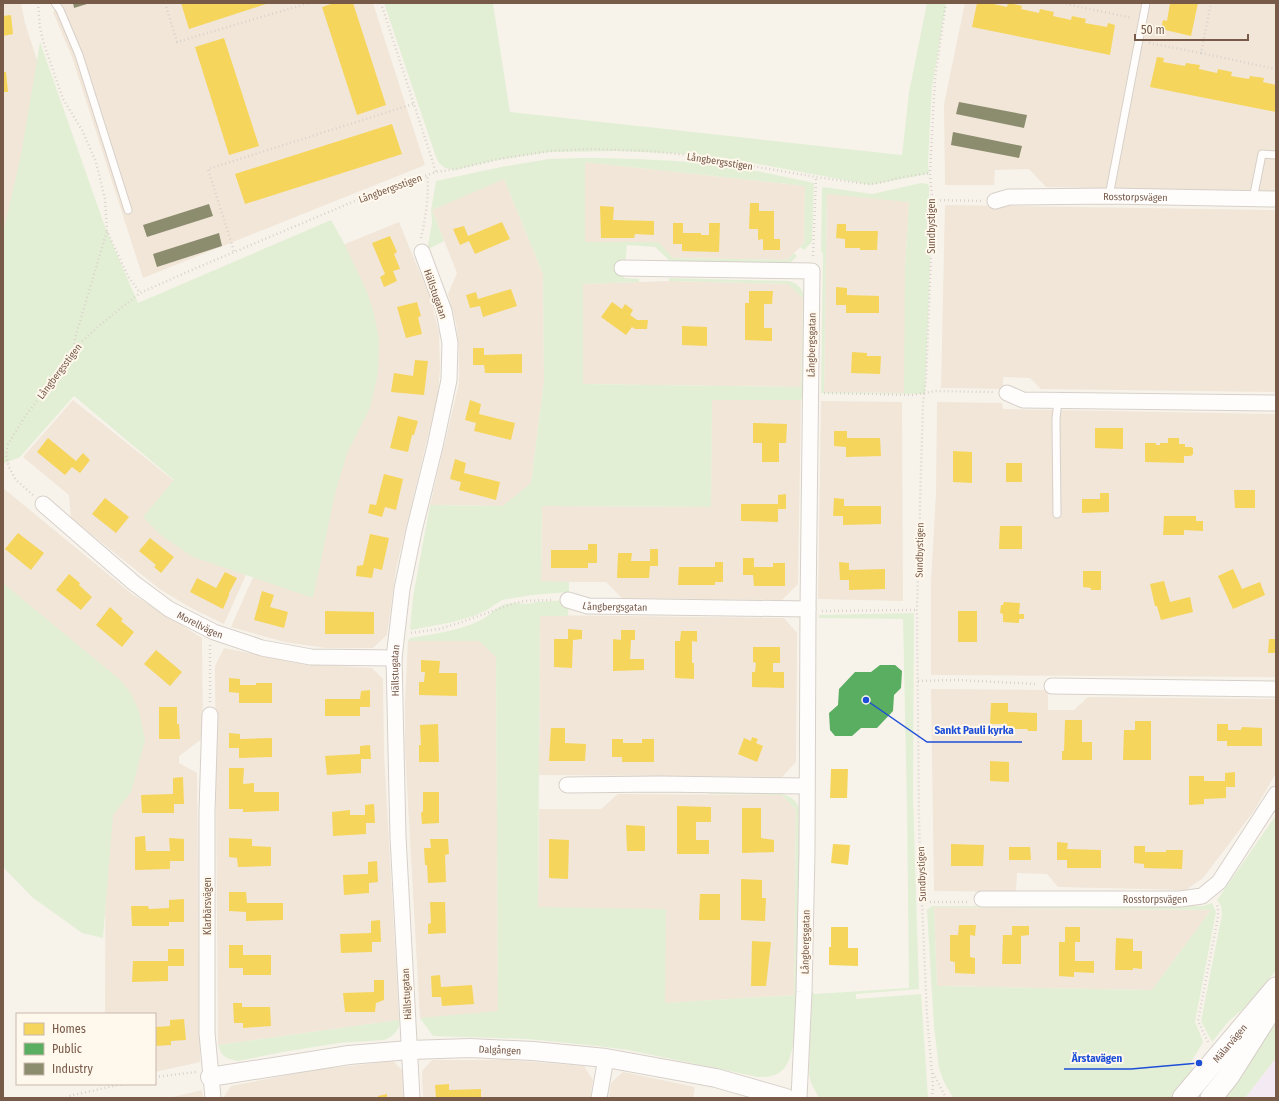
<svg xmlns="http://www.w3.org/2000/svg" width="1279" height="1101" font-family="'Fira Sans Condensed',sans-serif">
<rect width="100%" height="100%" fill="#f7f3eb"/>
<g fill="#f1e6d8">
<path d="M3 3H21L25 23 85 209 3 373Z"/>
<path d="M61 3H373L425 165 143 278 72 57 53 12Z"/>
<path d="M965 3H1276V192L1046 187 1029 169 995 170 994 185H945L944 104Z"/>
<path d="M585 162 805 186 804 243 787 260 673 258 658 242H585Z"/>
<path d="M504 179 543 274 544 381 531 483 503 506 430 505 459 383V349L456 323 448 294 457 273 432 210Z"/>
<path d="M827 193 909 202 905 267V393L824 392Z"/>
<path d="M945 205 1276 210V392L1041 389 1030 378 1003 377V389L941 388Z"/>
<path d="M399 222 431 300 439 333 440 368 438 394 396 569 387 635 373 648H326L285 642 231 627 264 552 311 258Z"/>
<path d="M669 281 788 284 803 298 801 387 583 384V284Z"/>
<path d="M73 400 258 548 224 624 193 609 161 590 71 518 69 495 23 457Z"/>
<path d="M712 400H801L798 584 782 600 622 598 606 582H541L542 506 711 507Z"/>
<path d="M821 401 902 402 903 601 818 599Z"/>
<path d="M937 402 1002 403 1003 409 1276 414V677L931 675V583L936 493Z"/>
<path d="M3 488 132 594 202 638 203 738 179 756V763L197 773 200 1062 155 1072V1014H105L106 691 3 607Z"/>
<path d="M540 615 784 618 797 633 796 762 782 777 539 775Z"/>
<path d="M408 641H480L496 657 498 1012 420 1018 405 750V702Z"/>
<path d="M224 648 304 664 372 668 383 679 384 753 399 1020 218 1045 215 666Z"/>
<path d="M931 689 1048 690V710H1074L1088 697 1276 699V773L1254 811 1203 878 1186 890 1058 887 1047 874 1017 873 1016 892 934 891Z"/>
<path d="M618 794 782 795 796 810 794 995 665 1003 538 907 539 809H601Z"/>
<path d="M934 907 1211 910 1152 990 937 986Z"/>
<path d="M432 1060H511L584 1066 593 1080 590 1098H423L422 1071Z"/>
<path d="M393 1061 403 1071 405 1098H223L231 1086 314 1070Z"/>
<path d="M623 1072 695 1087 693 1098H609L611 1083Z"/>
<path d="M202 1090 203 1098H169Z"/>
</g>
<path fill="#f4eaf3" d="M1276 1058V1098H1245Z"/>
<g fill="#e3efd5" fill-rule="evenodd">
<path d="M384 3 493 4 510 112 902 155 909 92 927 3H946L932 88 928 163 929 173 927 174 871 185 725 158 686 154 618 151 549 152 497 160 455 170 445 168 439 163 437 160Z"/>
<path d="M40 42 104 224 138 303 331 220 345 245 367 292 373 310 379 339 378 373 370 408 348 451 335 493 313 598 193 557 162 536 143 517 174 480 74 396 20 457 3 464V233L21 155Z"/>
<path d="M579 158C630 158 682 160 734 167 761 171 787 178 814 183L812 242 804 250 800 247 804 243 805 186 585 162V242H658L673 258 787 260 794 253 797 256 790 263 671 262 655 247 627 245 624 278 639 279V282L583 284V384L801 387 803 298 788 284 669 281V278L789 281C797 283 802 288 805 297L804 393 801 400H712L711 507 542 506 541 581 569 582V592L532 595 502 600 487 610 474 616 453 622 411 630 410 628 413 597 430 505 503 506 531 483 544 381 543 274 504 179 432 210 444 241 427 250 432 223 431 210 436 181 501 167 549 159Z"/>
<path d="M921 183 927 184 929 186V200L932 213 925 391 924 394 821 393 823 253 821 252 822 188 824 187 872 194ZM827 194 909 202 905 267 904 393 824 392Z"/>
<path d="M3 583 119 679 130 692 139 711 145 740 131 792 113 815 103 938 82 933 32 897 3 867Z"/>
<path d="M569 600 568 616H540L538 907 666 909 665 1003 794 995 796 810 782 795 709 794 708 792 782 794C792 797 798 801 800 812L795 1032C792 1049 791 1072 771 1076 767 1077 762 1077 758 1077L628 1050 597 1046 528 1039 433 1036 420 1018 498 1011 496 657 479 641H408L410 638C433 634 458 631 479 621 488 617 494 609 503 605 514 601 526 606 536 602Z"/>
<path d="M914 613 913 797 919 989 856 994V999L921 994 928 1098H819L811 1083 809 1074 811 991 815 994 909 988 907 809 903 619 819 618V615Z"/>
<path d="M1276 815V971L1242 1010 1228 1022 1212 1042 1201 1021 1222 914 1221 906 1217 900Z"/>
<path d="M981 903 982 905 1203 906 1212 903 1216 912 1195 1022 1201 1036 1203 1042 1190 1064 1193 1068 1173 1098H953L943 1080 939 1068 934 1027 927 910 932 906H980ZM934 907 1211 910 1152 990 937 986Z"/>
<path d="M399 1020C401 1030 393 1036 385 1040L339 1043 283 1052 238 1061 229 1059 225 1057 221 1053 218 1045Z"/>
<path d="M1276 1022V1058L1245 1098H1221Z"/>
</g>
<g fill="#f6d55c">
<path d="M181 3H269L189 29Z"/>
<path d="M334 3H353L386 105 357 115 322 7Z"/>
<path d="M977 3H989L1007 7 1008 3H1009L1022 6 1021 9 1039 13 1040 9 1054 12 1053 16 1071 20 1072 16 1086 19 1085 23 1107 27 1108 23 1115 25 1110 55 972 27Z"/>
<path d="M1170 3H1198L1191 36 1161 29 1163 20 1167 21Z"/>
<path d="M11 15 13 34 3 36V16Z"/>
<path d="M224 38 259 146 229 155 195 47Z"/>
<path d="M1157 57 1164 58 1163 62 1185 66 1186 63 1200 65 1199 69 1217 73 1218 69 1232 72 1231 76 1249 79 1250 76 1264 78 1263 82 1276 85V112L1150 87Z"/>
<path d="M3 72H6L8 92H3Z"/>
<path d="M392 124 402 154 245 204 235 174Z"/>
<path d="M750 203H759V211H774V239H780V250H763V239L758 240V229H749Z"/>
<path d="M600 206 614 207 613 220 654 221V235L635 234 634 238H601Z"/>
<path d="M502 222 510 239 475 254 469 241 460 245 453 229 464 226 468 236Z"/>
<path d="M673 223H683V233H701V235H709V223H720L719 252 682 251V244H673Z"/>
<path d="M837 224H846V231H878L877 250H860V248H845V239L836 238Z"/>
<path d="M390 236 397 252 394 254 400 269 393 271 397 281 384 287 380 277 385 274 372 243Z"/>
<path d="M836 287 847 288V295L879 296V313H846V305H836Z"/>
<path d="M511 289 517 306 483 317 480 306 470 308 466 295 476 292 478 299Z"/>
<path d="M749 291H773L772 304H764V328H772V341L745 340V303H749Z"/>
<path d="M417 302 421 316 418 317 422 334 406 338 397 307Z"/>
<path d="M612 302 622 309 625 304 633 310 630 315 637 320H648L647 329H635L632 327 626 335 601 317Z"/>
<path d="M682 326 707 327V346L682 345Z"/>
<path d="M473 348H484V355L522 354V373H485L484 365H473Z"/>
<path d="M852 352 867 353V356H881L880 374 851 373Z"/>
<path d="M415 360 428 361 424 395 391 392 394 373 413 376Z"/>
<path d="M470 400 481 404 479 414 515 423 511 440 474 431 476 423 465 420Z"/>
<path d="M398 416 418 421 414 435H412L408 452 390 448Z"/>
<path d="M753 423 787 424 786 443H779V462H762V443H753Z"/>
<path d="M1095 428H1123V449L1095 448Z"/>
<path d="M834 431H847V438H880L881 456 846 457V447L834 446Z"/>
<path d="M48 438 76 461 83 453 90 460 80 473 72 467 65 475 37 452Z"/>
<path d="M1168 438H1179V444H1185V447H1191L1193 448V454L1191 456H1184V463L1145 462V443H1156V445H1160V443H1168Z"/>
<path d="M953 451 972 452V483L953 482Z"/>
<path d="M455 459 466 463 464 473 500 482 496 500 459 490 461 482 450 479Z"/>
<rect x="1006" y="463" width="16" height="19"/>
<path d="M384 474 403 479 396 510 385 507 382 517 368 513 370 504 376 505Z"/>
<path d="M1234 490H1255V508H1235Z"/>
<path d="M1100 493H1109V512L1082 513V499H1100Z"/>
<path d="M786 494V509H778V522L741 521V504H778V495Z"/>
<path d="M105 498 129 517 116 533 92 514Z"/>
<path d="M834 498 844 499V506H881V524L843 525V516H833Z"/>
<path d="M1164 516H1196V521H1203V531L1184 530V535H1163Z"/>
<path d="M1000 526H1022V549H999Z"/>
<path d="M18 533 44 553 31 570 5 549Z"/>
<path d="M370 534 389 538 382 570 374 568 372 578 356 576 357 566 363 565Z"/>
<path d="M150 538 174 557 161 573 154 567 156 565 139 551Z"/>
<path d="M588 544H597V563H588V568H551V550H588Z"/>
<path d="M650 549H658V566H650L649 578H617L618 553H632L631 561H650Z"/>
<path d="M743 558H754V567H773V563H785V586H754L753 575H743Z"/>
<path d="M715 562H723V582H715V585H678L679 567H715Z"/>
<path d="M839 562 849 563V570L885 569V589L849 590V580H840Z"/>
<path d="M1233 569 1242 589 1260 582 1265 595 1233 609 1218 576Z"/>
<path d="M1083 571H1101V590H1091V588L1083 587Z"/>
<path d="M225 572 237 578 229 593V595L223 609 190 592 197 578 216 588Z"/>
<path d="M69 574 80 583 79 585 92 597 81 610 56 590Z"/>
<path d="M1164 581 1170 602 1190 597 1193 612 1161 620 1157 606H1155L1150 584Z"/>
<path d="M262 591 274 595 270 607 288 612 284 628 254 620Z"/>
<path d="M1004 602 1020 603 1019 614H1024V619H1019V623L1003 622V614L1000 613 1001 605H1003Z"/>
<path d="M110 607 123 619 121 621 134 632 122 647 96 625Z"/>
<path d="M325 611 374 612V634H325Z"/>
<rect x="958" y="611" width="19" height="31"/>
<path d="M568 629 582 630V639L573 640 572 668 554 667V639H568Z"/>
<path d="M621 630H635V640H631L630 659H644V670L613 671V639L621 640Z"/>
<path d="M681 631H697V642L692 641V663H694V679L675 678V641H680Z"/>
<path d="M1269 639H1276V653H1268Z"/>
<path d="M753 647H780V663H773V672H784V688L752 687V672H755L756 663 753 662Z"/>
<path d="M156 650 182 672 170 686 144 664Z"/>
<path d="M421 660 440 661 439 673H457V696L419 695V682H424L425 672H421Z"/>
<path d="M229 678 240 679V685H256V683H272V703H239V693L229 692Z"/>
<path d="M370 690V707H360V716H325V699H360L361 691Z"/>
<path d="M991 703H1008V712L1037 713V731H1028L1027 729H1008L1007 724H990Z"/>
<path d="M159 707H177V724H179L180 739H159Z"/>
<path d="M1065 720H1082V742H1092V760H1062V751H1064Z"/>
<path d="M1135 721H1151V760H1123L1124 730H1135Z"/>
<path d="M438 724 439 762H419V745H421L420 725Z"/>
<path d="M1217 724H1228V730H1241L1242 727 1262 728V746H1227V741H1217Z"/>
<path d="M551 728H565V743L586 744 585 761H549Z"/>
<path d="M229 733 240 734V739L272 738V757L239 758V748H229Z"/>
<path d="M752 737 758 739 756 743 763 746 757 762 738 754 744 738 751 741Z"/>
<path d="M612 739H623V743H642V739H654V762H622V757H612Z"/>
<path d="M370 745 371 759H361V773L327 775 325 756 360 754V746Z"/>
<path d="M990 761 1009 762V782L990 781Z"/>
<path d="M229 768H244L243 784 254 783V792H279V811L243 812V809H229Z"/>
<path d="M831 769H848L847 798H830Z"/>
<path d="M1235 772V787H1226V798L1204 799V804L1189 805V776H1204V781H1225V773Z"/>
<path d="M183 777 184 804H174V813H142L141 795 173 794V778Z"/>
<path d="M423 792H439V823L422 824 421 813 423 811Z"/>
<path d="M374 804 375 823H366V834L333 836 332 812 350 810V815H365V805Z"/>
<path d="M677 806 711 807V822H696V840H709V854H677Z"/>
<path d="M742 808H761V838L774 840V852L742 853Z"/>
<path d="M626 825 645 826V851H627Z"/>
<path d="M145 836 146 851H170L169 838 184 839V861H170V869L135 870V837Z"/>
<path d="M229 838 252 839V846L271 847V866L238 867 237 858 229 857Z"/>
<path d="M430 839H448L449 854 445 855 446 882 428 883 427 865H425L424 848H431Z"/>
<path d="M549 839 569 840 568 879 549 878Z"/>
<path d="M1057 842 1068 843 1067 849 1101 850V868H1067V860H1057Z"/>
<path d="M833 844 850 845 848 865 831 863Z"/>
<path d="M951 844 984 845 983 866H951Z"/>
<path d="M1134 846H1145V852H1166V850H1183L1182 869 1144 868V864L1134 863Z"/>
<path d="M1009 847H1030L1031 860H1009Z"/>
<path d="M377 861 378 882 369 883V893L344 895 343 875 368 874V862Z"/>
<path d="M741 879 762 880V898H766L765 921 741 920Z"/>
<path d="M229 892H246L247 903H283V920L246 921V912L229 911Z"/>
<path d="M700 894H720V920H699Z"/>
<path d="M184 899V922H169V926H132L131 906H148L149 909 169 908V900Z"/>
<path d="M430 902H445L446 933 428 934V924L431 923Z"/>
<path d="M380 920 381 942H372V952L341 953 340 934 371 933V921Z"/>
<path d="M959 925H976L975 936 970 935V957L975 958V974L955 973V962L950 961V935H958Z"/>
<path d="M1012 926H1029V935L1021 936V964H1002L1003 935H1012Z"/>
<path d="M831 927H848V948H858V966L829 965V947H831Z"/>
<path d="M1065 927H1080V942H1075V961H1094V973L1074 972V977L1059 976V942H1065Z"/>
<path d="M1116 938 1133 939V951H1142V969L1133 968V970H1115Z"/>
<path d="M752 941 771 942 766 986H751Z"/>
<path d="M229 945H243V955H271V975H243V968H229Z"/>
<path d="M168 949H184V966H168V981L132 982 133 961H168Z"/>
<path d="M440 975 441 987 472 985 474 1004 442 1006 441 997H432L431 976Z"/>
<path d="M374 980H384V1000L376 1003 375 1012H345L343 993 374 992Z"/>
<path d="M233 1003H242V1007H270L271 1026 243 1028V1023H234Z"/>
<path d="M184 1019 186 1040 171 1041V1045L155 1046V1027L170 1026V1020Z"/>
<path d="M449 1084V1090L481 1089V1098H436L435 1085Z"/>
<path d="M387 1094V1098H378V1096Z"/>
</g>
<path fill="#5aae61" d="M880 665H895L902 671 901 688 894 695 893 711 877 728H861L852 736H835L830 730 829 713 838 705 839 689 855 672H871Z"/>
<g fill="#8c8c6e">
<path d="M73 3H90L74 8Z"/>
<path d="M959 102 1027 115 1024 128 956 114Z"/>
<path d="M953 132 1022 146 1019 158 951 145Z"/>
<path d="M209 204 213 216 147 237 143 225Z"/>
<path d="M219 233 222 246 157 267 153 254Z"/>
</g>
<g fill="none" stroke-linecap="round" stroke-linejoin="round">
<defs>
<g id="service">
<path d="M55 3 60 10 79 55 128 210"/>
<path d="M1109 196 1146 3"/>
<path d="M1253 199 1262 154 1276 155"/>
<path d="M1057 514 1056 419 1058 400"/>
</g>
<g id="minor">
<path id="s1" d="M995 201 1009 197 1109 196 1276 199"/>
<path d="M622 268 812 271 808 609 807 851 804 992 799 1098"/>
<path d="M1007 393 1023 400 1276 403"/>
<path id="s2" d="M43 504 134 583 169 609 214 632 262 648 311 657 394 658"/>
<path id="s3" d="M568 600 588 606 808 609"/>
<path d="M1052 686 1276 689"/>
<path d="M210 715 207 812V1033L213 1098"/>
<path d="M567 785 660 784 807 786"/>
<path id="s4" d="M982 899H1180L1202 896 1219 882 1276 794"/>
<path id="s5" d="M412 1098 398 837 394 658 402 589 414 531 435 446 449 380 450 343 444 311 422 252"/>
<path d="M599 1098 606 1058"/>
</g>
<g id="tertiary">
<path id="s6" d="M210 1077 349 1055 409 1050 470 1048 533 1051 606 1058 716 1078 786 1098"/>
</g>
<g id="secondary">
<path id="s7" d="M1183 1098 1276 988"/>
<path d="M1211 1098 1228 1077 1268 1014"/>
</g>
</defs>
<use href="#service" stroke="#d7d0c9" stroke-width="9"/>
<use href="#minor" stroke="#d7d0c9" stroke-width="17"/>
<use href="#tertiary" stroke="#d7d0c9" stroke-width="20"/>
<use href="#secondary" stroke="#d7cfc8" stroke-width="23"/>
<g stroke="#dad2cd" stroke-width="2.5" stroke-dasharray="1 3" stroke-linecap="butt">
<path d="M38 3 40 28 44 44 63 99 82 130 96 162 105 199 107 231 128 276 140 293"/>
<path d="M165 3 177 42 309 3"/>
<path d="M381 3 436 172"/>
<path d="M1062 3 1132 18"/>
<path d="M1149 43 1201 53 1211 3"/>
<path d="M1201 53 1276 69"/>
<path d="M932 200 982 201"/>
<path d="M421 238C425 222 430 191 427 175"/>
<path d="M234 251 208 169 413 104"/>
<path d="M813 256 816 177"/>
<path d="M74 348 75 338 107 231"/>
<path d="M824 393 912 395 936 391 993 392"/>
<path d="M33 495 16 480 9 467 6 455 8 444 26 415 51 383 74 349 101 324 140 293 187 272 350 203 436 172 456 169 499 159 550 151 591 149 648 151 688 155 816 177 867 184 878 183 903 177 930 173"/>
<path d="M822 611 917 610"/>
<path d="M411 633 439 629 459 623 512 604 524 601 553 600"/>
<path d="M918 681 956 680 1037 684"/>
<path d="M210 702V645"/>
<path d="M922 902H969"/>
<path d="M1208 1042 1198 1021 1218 917V907L1216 904"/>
<path d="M933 1073 946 1098"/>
<path d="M155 1077 196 1072"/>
<path d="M66 1098 69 1096 122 1084"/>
<path d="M932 1098 933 1085 927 1016 922 902 919 822 917 610 923 403 926 379 933 210 930 173 935 78 946 3"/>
</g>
<use href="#service" stroke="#fefdfc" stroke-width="7"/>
<use href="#minor" stroke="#fefdfc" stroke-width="15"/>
<use href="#tertiary" stroke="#fefdfc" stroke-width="18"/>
<use href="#secondary" stroke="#fefdfc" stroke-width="21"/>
</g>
<g text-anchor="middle" stroke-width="4" stroke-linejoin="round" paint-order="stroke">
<g font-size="10" fill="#785a49" stroke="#fff8ed">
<text transform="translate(720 161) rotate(9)" y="4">Långbergsstigen</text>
<text transform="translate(390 188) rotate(-20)" y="4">Långbergsstigen</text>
<text dy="4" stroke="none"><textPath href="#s1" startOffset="141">Rosstorpsvägen</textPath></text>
<text transform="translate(931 226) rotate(-90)" y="4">Sundbystigen</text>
<text transform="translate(436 294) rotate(71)" y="4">Hällstugatan</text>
<text transform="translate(811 345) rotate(-89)" y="4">Långbergsgatan</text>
<text transform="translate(59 371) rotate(-53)" y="4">Långbergsstigen</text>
<text transform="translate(919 550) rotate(-89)" y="4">Sundbystigen</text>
<text dy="4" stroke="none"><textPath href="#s3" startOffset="48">Långbergsgatan</textPath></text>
<text dy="4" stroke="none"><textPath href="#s2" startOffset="199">Morellvägen</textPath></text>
<text dy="4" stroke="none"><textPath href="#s5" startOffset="428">Hällstugatan</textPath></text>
<text transform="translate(921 874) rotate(-92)" y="4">Sundbystigen</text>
<text dy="4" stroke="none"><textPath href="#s4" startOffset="173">Rosstorpsvägen</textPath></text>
<text transform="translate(207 906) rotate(-90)" y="4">Klarbärsvägen</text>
<text transform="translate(805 942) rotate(-89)" y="4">Långbergsgatan</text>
<text transform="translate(406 994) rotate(-93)" y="4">Hällstugatan</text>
<text dy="4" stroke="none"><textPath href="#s7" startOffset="72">Mälarvägen</textPath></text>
<text dy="4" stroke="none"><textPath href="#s6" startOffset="292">Dalgången</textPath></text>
</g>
</g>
<path fill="none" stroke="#1d4ed8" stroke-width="1.5" d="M866 700L927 742H1022M1199 1063L1131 1069H1064"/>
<g fill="#1d4ed8" stroke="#fff8ed" stroke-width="1.5">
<circle cx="866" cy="700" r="4"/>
<circle cx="1199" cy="1063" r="4"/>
</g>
<g font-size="11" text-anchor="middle" font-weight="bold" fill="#1d4ed8" stroke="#fff8ed" stroke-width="4" stroke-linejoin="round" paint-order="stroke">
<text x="974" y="734">Sankt Pauli kyrka</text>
<text x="1097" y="1062">Ärstavägen</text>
</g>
<rect width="1279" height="1101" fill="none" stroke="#785a49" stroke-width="8"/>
<rect x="16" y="1013" width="140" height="72" fill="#fff8ed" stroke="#c9b9ab"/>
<rect x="24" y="1023" width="20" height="12" fill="#f6d55c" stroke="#c9b9ab"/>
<text x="52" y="1033" font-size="12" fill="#785a49">Homes</text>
<rect x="24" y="1043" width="20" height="12" fill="#5aae61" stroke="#c9b9ab"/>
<text x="52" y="1053" font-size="12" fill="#785a49">Public</text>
<rect x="24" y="1063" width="20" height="12" fill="#8c8c6e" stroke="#c9b9ab"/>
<text x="52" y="1073" font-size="12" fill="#785a49">Industry</text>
<path d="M1135 34v6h113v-6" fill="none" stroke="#785a49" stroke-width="2"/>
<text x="1141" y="34" font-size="12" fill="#785a49" stroke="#fff8ed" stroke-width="3" paint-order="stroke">50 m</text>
</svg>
